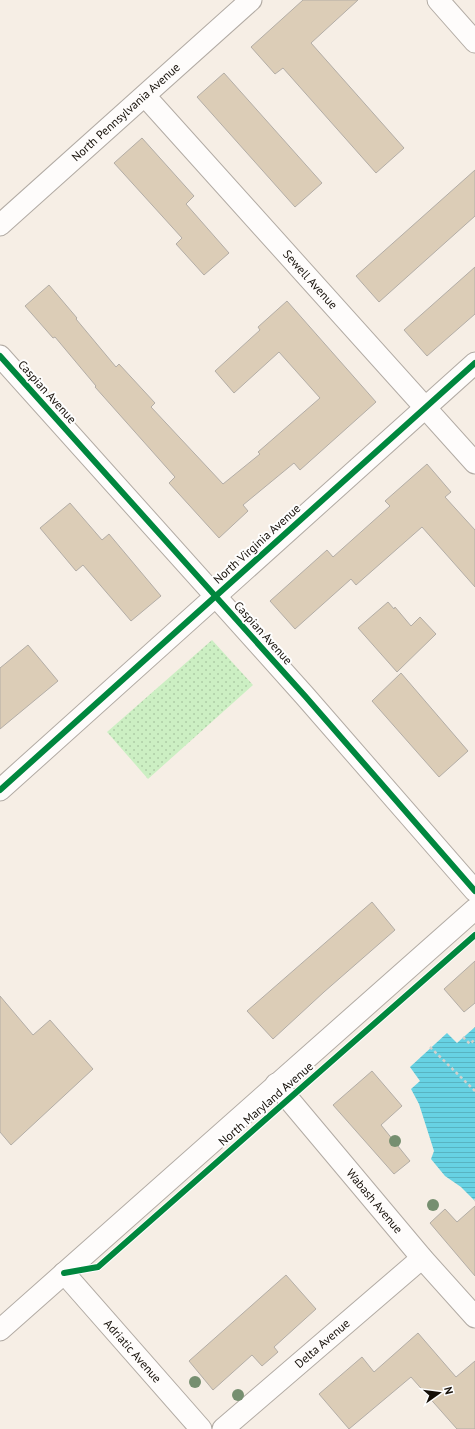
<svg xmlns="http://www.w3.org/2000/svg" width="475" height="1429" font-family="'PT Sans',sans-serif">
<defs>
<pattern id="park-dots" width="8" height="8" patternUnits="userSpaceOnUse"><rect width="8" height="8" fill="#ccefc3"/><path d="M2 2h.1M6 6h.1" fill="none" stroke="#aecca6" stroke-width="1.8" stroke-linecap="round"/></pattern>
<pattern id="water-rules" width="6" height="5" patternUnits="userSpaceOnUse"><rect width="6" height="5" fill="#67d2e3"/><path d="M0 2.5h6" fill="none" stroke="#58b3c1"/></pattern>
</defs>
<rect width="100%" height="100%" fill="#f6eee5"/>
<path fill="url(#park-dots)" d="M212 640 253 685 148 779 107 732Z"/>
<path fill="url(#water-rules)" d="M475 1027V1201L461 1187 445 1176 431 1159 434 1151 419 1104 411 1089 420 1081 410 1067 447 1033 457 1043Z"/>
<g fill="#dccdb7" stroke="#b3ada6">
<path d="M303 0H358L311 43 404 148 376 173 283 68 275 74 251 47Z"/>
<path d="M224 73 322 183 295 207 197 97Z"/>
<path d="M142 138 194 196 186 204 229 253 204 275 176 244 182 238 114 163Z"/>
<path d="M475 170V216L379 302 356 276Z"/>
<path d="M475 267V314L427 356 404 330Z"/>
<path d="M49 285 77 318 76 319 116 367 119 364 155 403 151 407 223 484 260 454 258 452 320 398 279 352 234 393 215 371 260 330 258 327 287 301 376 402 300 470 294 463 243 505 248 511 219 538 169 483 175 477 95 387 96 386 55 337 53 338 25 306Z"/>
<path d="M427 464 451 492 445 497 475 530V587L422 527 356 585 351 579 295 629 270 601 327 550 333 557 390 506 385 501Z"/>
<path d="M70 503 102 540 109 534 161 596 131 621 83 565 76 571 40 528Z"/>
<path d="M388 602 394 609 395 607 411 626 420 617 436 634 397 672 358 628Z"/>
<path d="M28 645 58 681 0 729V668Z"/>
<path d="M401 673 468 751 439 777 372 701Z"/>
<path d="M372 902 395 930 324 992 273 1039 247 1011Z"/>
<path d="M475 961V1003L464 1012 444 989Z"/>
<path d="M0 996 33 1035 50 1020 93 1069 11 1145 0 1132Z"/>
<path d="M372 1071 402 1106 381 1125 410 1161 394 1174 333 1105Z"/>
<path d="M475 1206V1276L430 1223 445 1209 457 1222Z"/>
<path d="M286 1275 316 1309 274 1347 278 1352 262 1366 252 1355 213 1390 189 1361Z"/>
<path d="M418 1333 456 1377 475 1361V1429H457L411 1377 349 1429 319 1394 362 1357 374 1372Z"/>
</g>
<g fill="none" stroke-linecap="round" stroke-linejoin="round">
<defs>
<g id="street">
<path d="M438 0 475 42"/>
<path id="s1" d="M145 96 475 463"/>
<path id="s2" d="M0 225 251 0"/>
<path d="M0 356 305 696 475 891"/>
<path d="M0 790 475 363"/>
<path id="s3" d="M276 1084 422 1258 475 1317"/>
<path id="s4" d="M64 1273 201 1429"/>
<path d="M0 1330 475 909"/>
<path id="s5" d="M223 1429 422 1258"/>
</g>
</defs>
<use href="#street" stroke="#b2aba4" stroke-width="23"/>
<g stroke="#d2d0cc" stroke-width="2.5" stroke-dasharray="3 3" stroke-linecap="butt">
<path d="M463 1037 470 1044 475 1039"/>
<path d="M430 1047 475 1091"/>
<path d="M474 1200H475"/>
</g>
<use href="#street" stroke="#fefcfb" stroke-width="21"/>
<defs>
<g id="cycleway">
<path d="M0 356 305 696 475 891"/>
<path d="M0 790 475 363"/>
<path d="M64 1273 98 1267 475 935"/>
</g>
</defs>
<use href="#cycleway" stroke="#fefefe" stroke-width="8"/>
<use href="#cycleway" stroke="#00873e" stroke-width="6"/>
</g>
<g fill="#768f70">
<circle cx="395" cy="1141" r="6"/>
<circle cx="433" cy="1205" r="6"/>
<circle cx="195" cy="1382" r="6"/>
<circle cx="238" cy="1395" r="6"/>
</g>
<g text-anchor="middle" stroke-width="4" stroke-linejoin="round" paint-order="stroke">
<g font-size="12" fill="#150f08" stroke="#fefefe">
<text dy="4" stroke="none"><textPath href="#s2" startOffset="169">North Pennsylvania Avenue</textPath></text>
<text dy="4" stroke="none"><textPath href="#s1" startOffset="247">Sewell Avenue</textPath></text>
<text transform="translate(47 392) rotate(48)" y="4">Caspian Avenue</text>
<text transform="translate(257 544) rotate(-42)" y="4">North Virginia Avenue</text>
<text transform="translate(263 633) rotate(48)" y="4">Caspian Avenue</text>
<text transform="translate(266 1104) rotate(-41)" y="4">North Maryland Avenue</text>
<text dy="4" stroke="none"><textPath href="#s3" startOffset="153">Wabash Avenue</textPath></text>
<text dy="4" stroke="none"><textPath href="#s5" startOffset="131">Delta Avenue</textPath></text>
<text dy="4" stroke="none"><textPath href="#s4" startOffset="104">Adriatic Avenue</textPath></text>
</g>
</g>
<g transform="translate(439 1393) rotate(76)" stroke="#fefefe" stroke-width="3" paint-order="stroke">
<path d="M0-3L7 15L0 10L-7 15Z" fill="#150f08"/>
<text y="-6" font-size="11" font-weight="bold" text-anchor="middle" fill="#150f08">N</text>
</g>
</svg>
